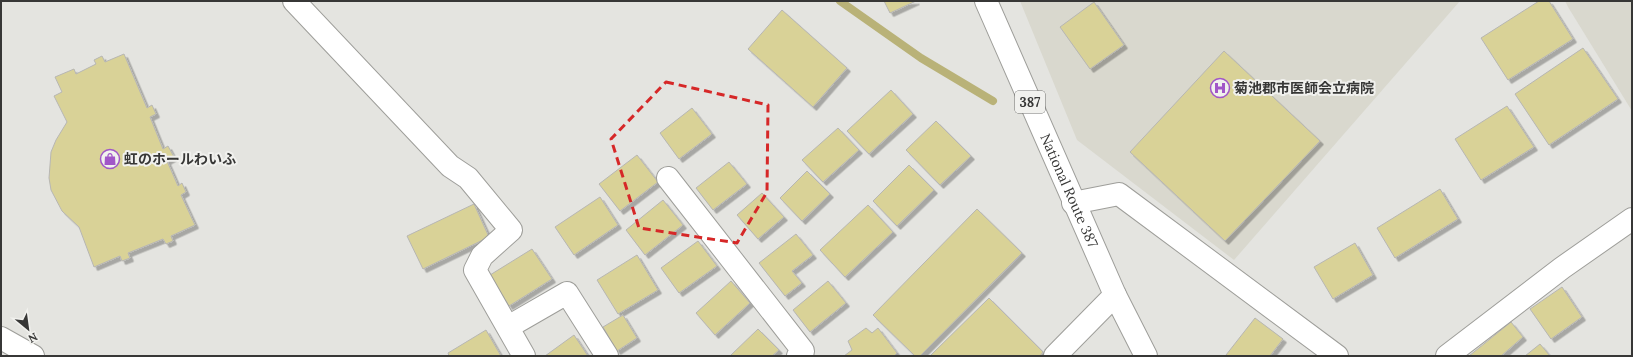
<svg xmlns="http://www.w3.org/2000/svg" width="1633" height="357" font-family="Lora,'Noto Sans JP',serif">
<defs>
<filter id="shadow"><feDropShadow dx="3.5" dy="3.5" stdDeviation="0" flood-color="#0004"/></filter>
</defs>
<rect width="100%" height="100%" fill="#e4e4e0"/>
<g fill="#d9d8ce">
<path d="M1020 1H1460L1234 260 1077 140Z"/>
<path d="M1565 1H1632V111L1568 7Z"/>
</g>
<g fill="none" stroke-linecap="round" stroke-linejoin="round">
<path stroke="#b9b278" stroke-width="8" d="M840 1 921 58 993 101"/>
</g>
<g fill="#d9d297" stroke="#b7b6b3" filter="url(#shadow)">
<path d="M884 1H916L890 13Z"/>
<path d="M1539 1H1549L1573 39 1508 80 1481 38Z"/>
<path d="M1094 2 1124 45 1090 69 1060 27Z"/>
<path d="M782 10 847 68 813 107 748 49Z"/>
<path d="M1583 48 1618 99 1549 145 1515 94Z"/>
<path d="M1224 51 1320 141 1225 241 1130 152Z"/>
<path d="M124 54 147 108 152 105 156 114 150 117 163 149 168 146 174 157 167 161 178 186 182 183 186 192 181 195 195 225 171 236 173 241 166 244 163 239 128 253 130 258 122 261 120 256 94 267 79 227 62 211 51 190 49 178 51 152 56 140 67 122 54 96 62 92 55 77 74 69 76 74 96 64 94 60 102 56 105 62Z"/>
<path d="M891 90 913 114 869 154 847 131Z"/>
<path d="M1507 106 1534 147 1481 180 1455 139Z"/>
<path d="M692 108 712 134 679 159 660 133Z"/>
<path d="M936 121 971 156 940 185 906 150Z"/>
<path d="M838 128 859 150 823 182 802 160Z"/>
<path d="M637 155 658 182 620 211 599 184Z"/>
<path d="M729 162 747 184 713 210 696 188Z"/>
<path d="M909 165 934 190 897 226 873 201Z"/>
<path d="M807 171 830 194 802 221 780 198Z"/>
<path d="M1440 189 1458 219 1395 258 1377 228Z"/>
<path d="M762 193 784 217 758 239 737 215Z"/>
<path d="M600 197 618 225 574 255 555 227Z"/>
<path d="M663 200 683 225 645 255 626 230Z"/>
<path d="M474 204 489 237 423 269 407 236Z"/>
<path d="M868 205 893 232 845 277 820 250Z"/>
<path d="M977 209 1022 253 920 356H915L873 315Z"/>
<path d="M796 234 813 255 792 271 802 283 785 296 759 263Z"/>
<path d="M698 241 717 266 679 293 661 268Z"/>
<path d="M1355 243 1373 275 1333 299 1314 267Z"/>
<path d="M532 249 552 279 509 306 490 275Z"/>
<path d="M637 255 658 290 618 314 597 280Z"/>
<path d="M731 281 750 303 715 335 696 313Z"/>
<path d="M828 281 846 303 810 332 793 310Z"/>
<path d="M1562 287 1582 317 1551 339 1530 309Z"/>
<path d="M989 298 1043 352 1040 356H930Z"/>
<path d="M623 315 637 338 617 351 603 327Z"/>
<path d="M1255 318 1283 339 1270 356H1227L1226 355Z"/>
<path d="M1511 322 1523 337 1501 356H1469Z"/>
<path d="M866 328 872 333 878 328 897 353 894 356H844L852 350 848 341Z"/>
<path d="M758 329 779 350 772 356H730Z"/>
<path d="M486 330 501 356H449L448 353Z"/>
<path d="M574 335 588 356H545Z"/>
<path d="M1540 344 1550 356H1525Z"/>
</g>
<g fill="none" stroke-linecap="round" stroke-linejoin="round">
<defs>
<g id="minor">
<path d="M294 1 450 166 468 178 511 230 482 256 475 270 524 356"/>
<path d="M668 178 803 351 798 356"/>
<path d="M1073 203 1119 194 1337 356"/>
<path d="M508 327 567 293 607 356"/>
<path d="M1 338 33 356"/>
<path d="M1055 356 1115 295"/>
<path d="M1447 356 1562 268 1632 219"/>
</g>
<g id="trunk">
<path id="s1" d="M986 1 1115 295 1146 356"/>
</g>
</defs>
<use href="#minor" stroke="#9e9e9a" stroke-width="24"/>
<use href="#trunk" stroke="#9e9e9a" stroke-width="24"/>
<use href="#minor" stroke="#fff" stroke-width="22"/>
<use href="#trunk" stroke="#fff" stroke-width="22"/>
</g>
<path fill="none" stroke="#d62828" stroke-width="3" stroke-dasharray="8 5" stroke-linejoin="round" d="M666 82 768 105 767 192 737 243 639 228 611 139Z"/>
<defs>
<symbol id="hospital-ring" viewBox="-11 -11 22 22"><circle r="9.5" fill="#f1f1ee" stroke="#a156c8" stroke-width="1.5"/><path d="M-5-5h3v3.5h4V-5h3V5h-3V1.5h-4V5h-3Z" fill="#a156c8"/></symbol>
<symbol id="shop-ring" viewBox="-11 -11 22 22"><circle r="9.5" fill="#f1f1ee" stroke="#a156c8" stroke-width="1.5"/><path d="M-5-2.5h2.3a2.7 3.5 0 0 1 5.4 0H5L5.5 6h-11ZM-1.5-2.5h3a1.5 2.3 0 0 0-3 0Z" fill="#a156c8"/></symbol>
</defs>
<g fill-rule="evenodd">
<use href="#hospital-ring" x="1209" y="77" width="22" height="22"/>
<use href="#shop-ring" x="99" y="148" width="22" height="22"/>
</g>
<g text-anchor="middle" stroke-width="4" stroke-linejoin="round" paint-order="stroke">
<rect fill="#f1f1ee" stroke="#6f6f6d" stroke-width="1" x="1015" y="91" width="30" height="22" rx="3"/>
<g font-size="13" font-weight="bold" fill="#373736">
<text x="1030" y="107">387</text>
</g>
<g font-size="14" font-weight="bold" fill="#373736" stroke="#f1f1ee" text-anchor="start">
<text x="1234" y="93">菊池郡市医師会立病院</text>
<text x="124" y="164">虹のホールわいふ</text>
</g>
<g font-size="14" fill="#373736" stroke="#f1f1ee">
<text dy="5" stroke="none"><textPath href="#s1" startOffset="207">National Route 387</textPath></text>
</g>
</g>
<rect width="1633" height="357" fill="none" stroke="#373736" stroke-width="4"/>
<g transform="translate(28 329) rotate(151)" stroke="#f1f1ee" stroke-width="3" paint-order="stroke">
<path d="M0-3L7 15L0 10L-7 15Z" fill="#373736"/>
<text y="-6" font-size="11" font-weight="bold" text-anchor="middle" fill="#373736">N</text>
</g>
</svg>
